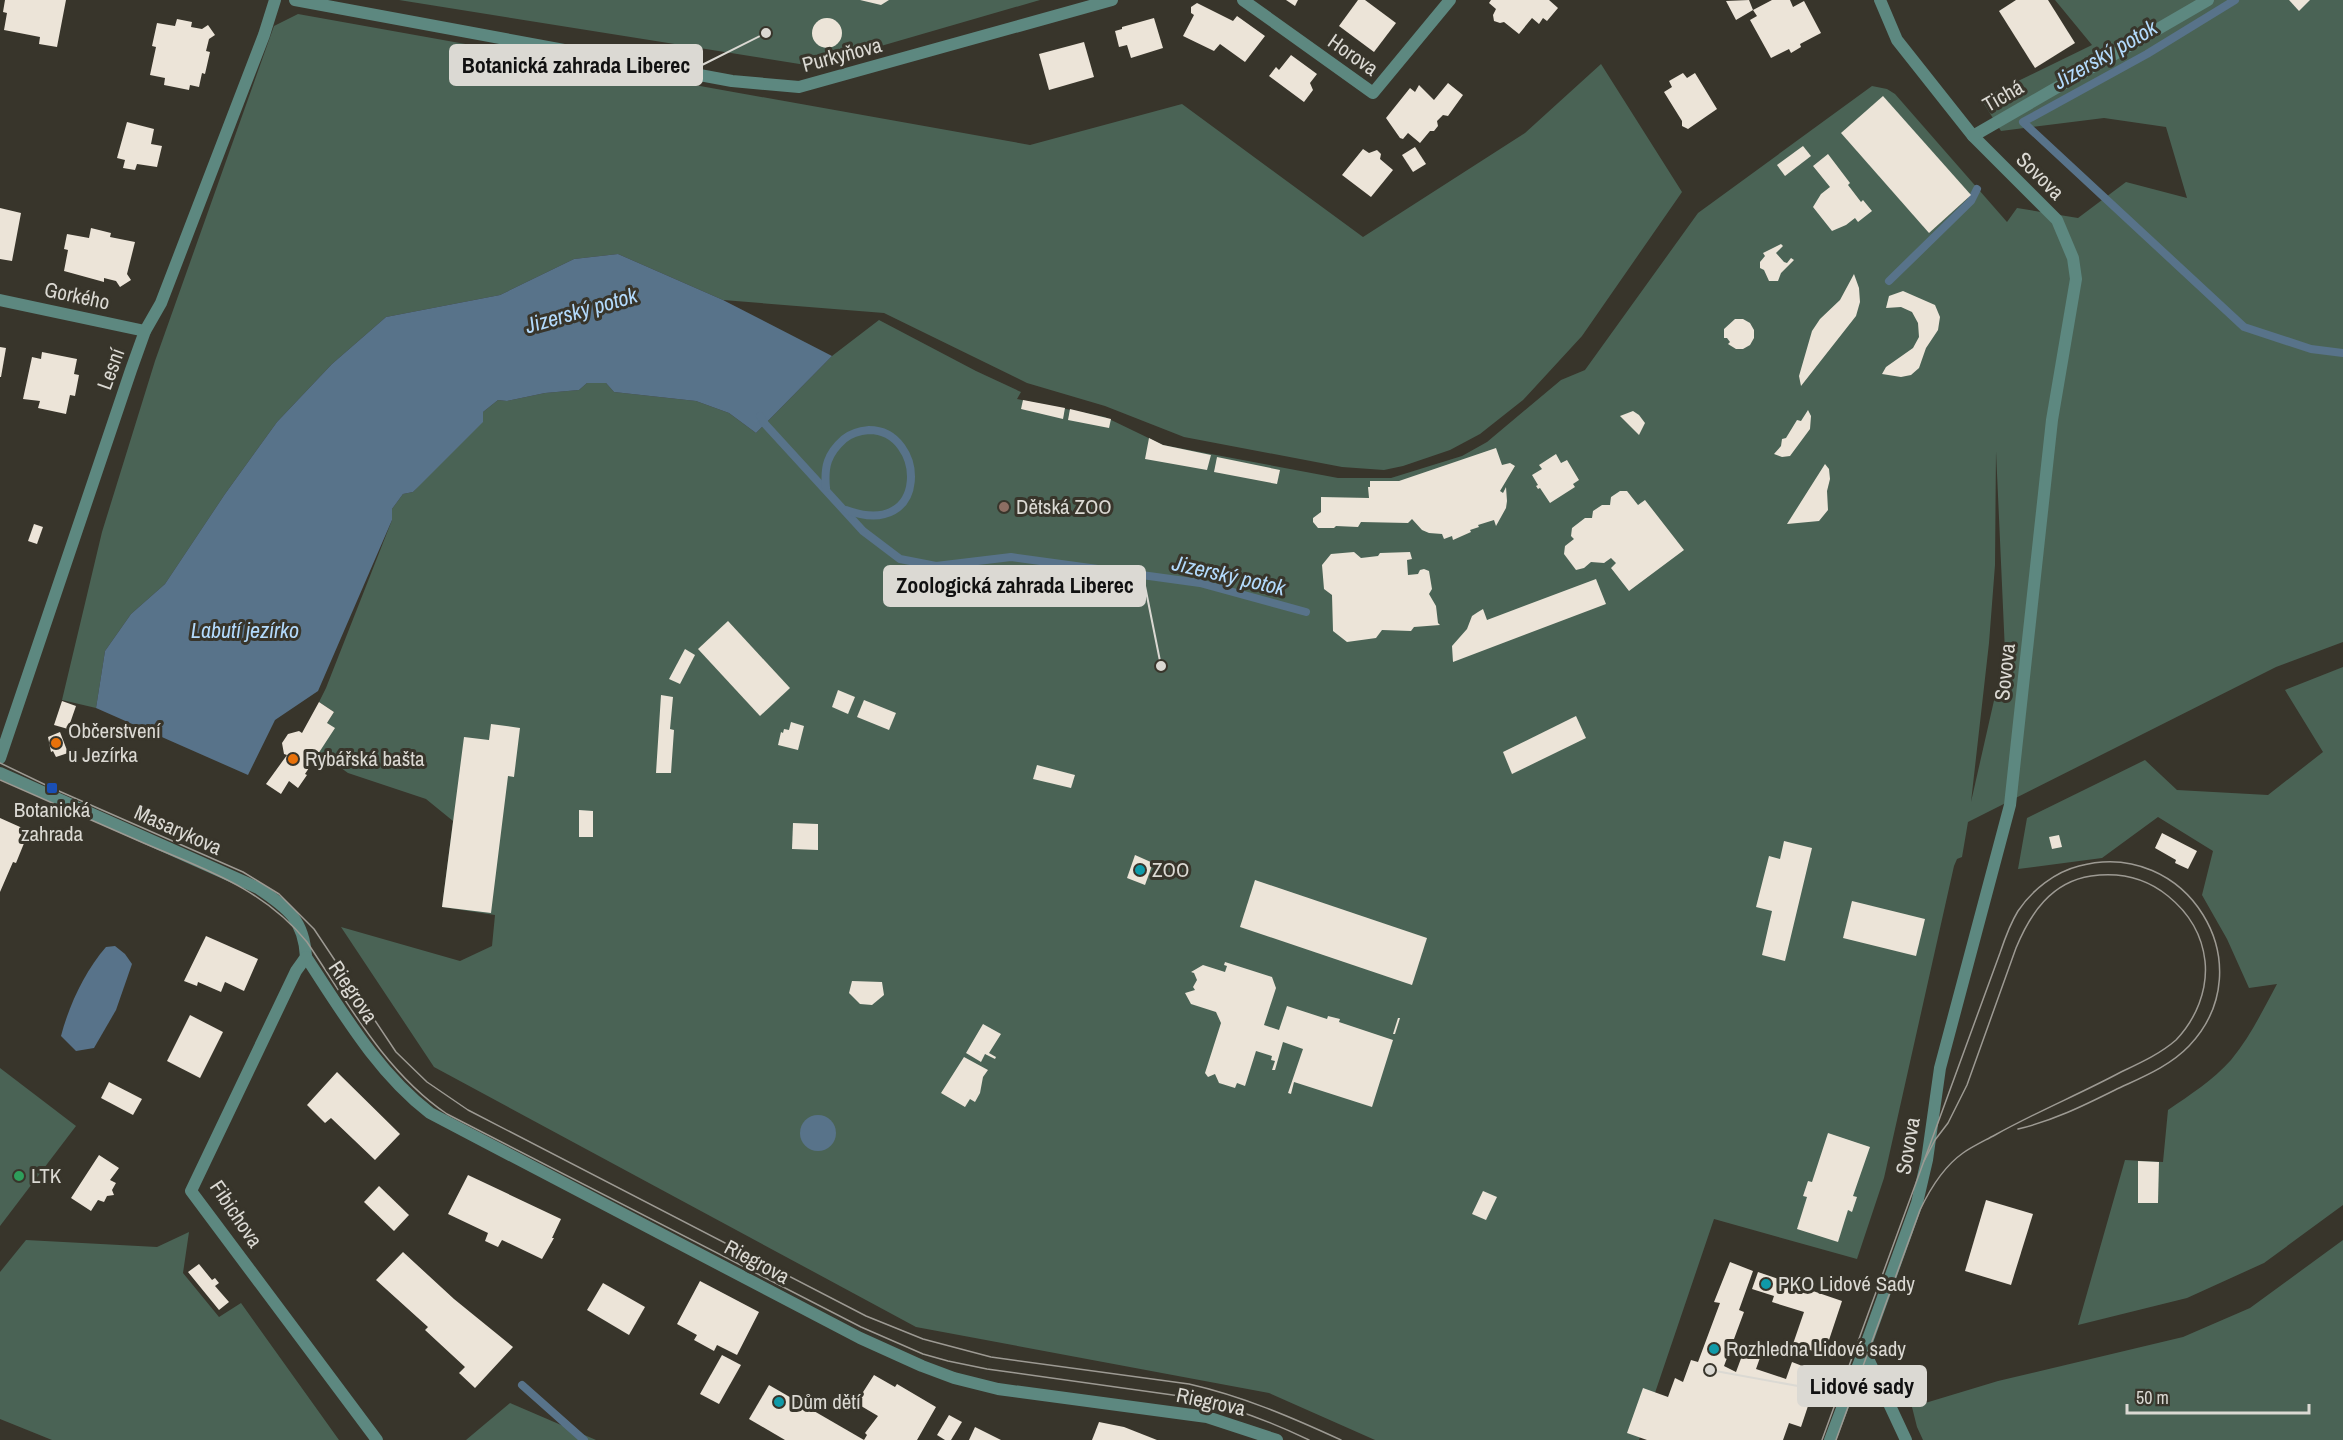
<svg xmlns="http://www.w3.org/2000/svg" width="2343" height="1440" font-family="'Archivo Narrow',sans-serif">
<rect width="100%" height="100%" fill="#38352b"/>
<g fill="#4a6355" fill-rule="evenodd">
<path d="M399 0H1040L812 66Z"/>
<path d="M2055 0H2343V642L2276 667 1968 822 1962 857 1957 859 1954 866 1884 1178 1857 1259 1714 1219 1639 1440H1375L1269 1393 916 1327 434 1067 341 927 460 961 492 946 495 915 442 907 453 821 426 799 348 773 319 752 327 723 334 712 319 702 326 688 392 520V509L403 494 413 492 483 412 498 400 507 401 545 393 579 390 587 383H606L614 392 696 401 729 413 756 433 832 356 879 320 976 371 1021 392 1017 399 1105 417 1163 445 1338 478H1391L1462 456 1487 442 1561 380 1585 370 1698 213 1872 86 1887 89 1895 94 2007 222 2017 208 2078 218 2126 182 2187 198 2166 127 2104 118 2001 131 1981 99 2092 45ZM1996 451 2005 652 1971 802 1989 643 1995 565Z"/>
<path d="M298 14 1030 145 1182 104 1363 237 1525 133 1601 64 1682 192 1582 336 1523 400 1480 434 1450 450 1403 466 1384 470 1342 467 1184 437 1105 406 1027 383 884 313 723 300 618 254 574 259 500 295 386 317 332 364 277 422 225 494 165 584 131 614 105 651 96 708 62 700 102 532 155 361 274 26Z"/>
<path d="M2343 667V1205L2264 1263 2187 1298 2078 1325 2125 1160 2163 1162 2168 1110C2190 1095 2213 1080 2231 1060 2250 1037 2263 1010 2277 984L2249 988 2227 939 2202 895 2213 851 2158 817 2102 858 2018 869 2027 818 2145 760 2177 790 2268 795 2323 752 2285 690Z"/>
<path d="M0 1068 76 1126 0 1226Z"/>
<path d="M189 1232 183 1273 219 1317 241 1303 339 1440H52L0 1419V1272L26 1240 157 1247Z"/>
<path d="M2343 1240V1440H1923L1917 1427 1912 1407 1998 1381 2183 1337 2250 1308Z"/>
<path d="M510 1403 596 1440H466Z"/>
</g>
<g fill="#58738a">
<path d="M618 254 723 300 832 356 756 433 729 413 696 401 614 392 606 383H587L579 390 545 393 507 401 498 400 483 412V422L413 492 403 494 392 509V520L318 691 275 720 248 775 96 708 105 651 131 614 165 584 225 494 277 422 332 364 386 317 500 295 574 259Z"/>
<path d="M115 946 125 954 132 964 116 1010 94 1048 76 1051 61 1036C69 1005 85 971 106 947Z"/>
<circle cx="818" cy="1133" r="18"/>
</g>
<g fill="none" stroke-linecap="round" stroke-linejoin="round">
<g stroke="#58738a" stroke-width="8">
<path d="M2235 0 2147 54 2023 122 2244 327 2311 349 2343 353"/>
<path d="M1889 281 1971 201 1977 189"/>
<path d="M760 416 765 424 863 531 900 559 936 566 1011 557 1200 583 1306 612"/>
<path d="M826 488C824 467 827 454 844 439 851 433 859 431 869 430 926 430 931 541 846 510"/>
<path d="M522 1385 584 1440"/>
</g>
</g>
<g fill="#ece4d8">
<path d="M5 0H66L57 47 39 44 40 37 4 30 7 13 3 12Z"/>
<path d="M860 0H889L881 5Z"/>
<path d="M1286 0H1298L1295 6Z"/>
<path d="M1358 0H1365L1396 23 1374 52 1339 26Z"/>
<path d="M1491 0H1549L1558 8 1547 21 1543 18 1539 24 1532 18 1519 34 1504 22 1500 23 1494 21 1493 15 1496 9 1489 3Z"/>
<path d="M1749 0 1753 10 1772 0H1790L1793 7 1804 1 1821 33 1800 44 1801 47 1791 53 1789 49 1771 58 1750 20 1757 16 1753 10 1736 20 1726 1Z"/>
<path d="M2016 0H2048L2075 43 2035 68 1999 11Z"/>
<path d="M2289 0H2310L2299 11Z"/>
<path d="M1197 3 1233 21 1237 16 1265 36 1245 62 1220 44 1214 51 1183 36 1194 15 1191 13V7Z"/>
<circle cx="827" cy="33" r="15"/>
<path d="M1154 18 1163 48 1131 58 1127 45 1119 47 1115 31 1122 29V27Z"/>
<path d="M177 19 192 22 191 27 202 29 208 25 215 35 209 39 206 51 210 52 205 74 202 73 199 87 190 85 189 90 164 85 165 78 150 75 156 47 152 46 157 23 175 26Z"/>
<path d="M1084 42 1094 77 1049 90 1039 54Z"/>
<path d="M1291 55 1317 74 1310 83 1313 90 1304 102 1269 76 1276 67 1279 70Z"/>
<path d="M1683 73 1687 78 1695 73 1717 109 1688 129 1682 126V121L1664 92 1672 87 1669 81Z"/>
<path d="M1448 83 1463 95 1448 116 1443 115 1437 121 1438 126 1434 131H1430L1420 143 1408 133 1403 139 1400 138 1386 118 1410 88 1415 92 1419 85 1434 100Z"/>
<path d="M1883 96 1971 195 1929 233 1841 133Z"/>
<path d="M127 122 154 129 151 144 162 146 157 167 137 164 135 170 123 168 125 160 117 158Z"/>
<path d="M1803 146 1811 156 1785 176 1777 165Z"/>
<path d="M1415 147 1426 164 1413 172 1402 155Z"/>
<path d="M1363 149 1369 153 1377 150 1381 154 1380 159 1393 170 1371 197 1342 175Z"/>
<path d="M1828 154 1850 183 1848 185 1861 202 1863 200 1872 211 1858 222 1855 218 1846 225 1832 231 1813 207 1821 194 1830 187 1813 166Z"/>
<path d="M0 208 21 213 12 261 0 259Z"/>
<path d="M91 228 111 233 110 237 135 242 127 274 131 280 120 287 116 281 104 278V282L64 271 68 250 64 249 67 234 89 238Z"/>
<path d="M1781 244 1783 246 1776 253 1784 262 1787 263 1791 258 1794 260 1781 273 1778 281H1769L1764 270 1760 268V262L1765 256 1763 253Z"/>
<path d="M1854 274 1859 288 1860 302 1856 316 1801 386 1799 376 1812 331 1820 319 1840 300Z"/>
<path d="M1903 291 1935 305 1940 317 1938 330 1926 348 1919 368 1911 375 1901 377 1882 374 1886 367 1913 348 1919 337 1918 323 1912 312 1901 307 1886 308 1889 296Z"/>
<path d="M1735 319H1743L1750 323 1754 330V338L1750 345 1743 349H1736L1728 344 1730 342 1727 338H1724V329Z"/>
<path d="M0 347 6 348 1 377H0Z"/>
<path d="M42 352 77 359 74 374 79 375 75 396 70 395 66 414 38 408 40 401 23 399 32 357 41 359Z"/>
<path d="M1023 400 1065 408 1063 419 1021 409Z"/>
<path d="M1070 409 1111 419 1109 428 1068 420Z"/>
<path d="M1808 410 1811 416 1810 429 1790 456 1782 457 1774 454 1781 446 1782 439 1786 438 1797 420 1801 421Z"/>
<path d="M1633 411 1639 415 1645 423 1639 435 1620 416Z"/>
<path d="M1149 438 1163 445 1211 455 1207 470 1145 459Z"/>
<path d="M1496 448 1502 465 1510 463 1515 466 1500 491 1503 493 1506 487 1507 501 1506 508 1496 526 1494 520 1478 525 1479 527 1470 530 1471 532 1453 540 1452 536 1444 539 1442 534 1429 533 1422 530 1412 519 1408 523 1361 522 1358 527 1336 526 1334 528H1318L1313 522V518L1321 512V497L1369 498 1368 487H1370V481H1399Z"/>
<path d="M1556 454 1561 463 1567 460 1579 480 1573 484 1575 487 1550 503 1540 488 1538 489 1536 486 1538 485 1532 475 1542 469 1539 465Z"/>
<path d="M1217 457 1280 470 1277 484 1214 472Z"/>
<path d="M1825 464 1829 469 1830 479 1827 491 1828 510 1819 521 1787 524Z"/>
<path d="M1620 491H1627L1638 505 1645 500 1684 550 1629 591 1611 568 1616 563 1611 558 1604 563 1591 562 1584 568 1576 570 1564 554 1565 546 1574 539 1571 536 1572 528 1585 518H1592L1593 511 1602 505H1610L1611 497Z"/>
<path d="M34 524 43 527 37 544 28 541Z"/>
<path d="M1354 552 1361 558 1378 556 1380 553 1410 552 1412 559 1407 560 1408 575 1418 574 1420 570 1424 569 1429 571 1432 589 1429 594 1436 606 1438 623 1440 625 1414 627 1411 631 1382 630 1376 638 1347 642 1333 631 1332 595 1324 589 1322 565 1331 554Z"/>
<path d="M1596 579 1606 604 1453 662 1452 646 1467 629 1472 616 1478 612 1483 609 1487 620Z"/>
<path d="M728 621 790 688 760 716 698 649Z"/>
<path d="M685 649 695 655 680 684 669 679Z"/>
<path d="M838 690 855 697 848 714 832 707Z"/>
<path d="M661 695 673 697 670 729 674 730 671 773H656Z"/>
<path d="M864 700 896 713 889 730 857 717Z"/>
<path d="M62 701 76 706 68 729 54 725Z"/>
<path d="M319 702 334 712 327 723 335 728 305 774 307 775 298 788 289 781 281 794 266 784 287 755 284 754 282 743 288 734 299 731 302 733Z"/>
<path d="M1576 716 1586 738 1512 774 1503 752Z"/>
<path d="M791 722 804 726 798 750 778 745 781 732 783 733 784 729 789 730Z"/>
<path d="M491 724 520 728 514 777 508 776 491 913 442 907 464 737 489 740Z"/>
<path d="M60 732 68 753 56 757 53 751 51 752 48 737Z"/>
<path d="M1037 765 1075 775 1071 788 1033 779Z"/>
<path d="M579 810 593 811V837H579Z"/>
<path d="M0 818 29 831 16 863 13 862 0 892Z"/>
<path d="M793 823 818 824V850L792 849Z"/>
<path d="M2162 833 2197 851 2188 869 2175 863 2176 860 2155 848Z"/>
<path d="M2059 835 2062 847 2052 849 2049 837Z"/>
<path d="M1784 841 1812 848 1785 961 1762 955 1772 911 1756 907 1769 856 1780 859Z"/>
<path d="M1135 855 1153 863 1145 885 1127 878Z"/>
<path d="M1255 880 1427 938 1412 985 1240 927Z"/>
<path d="M1852 901 1925 919 1916 956 1843 938Z"/>
<path d="M206 936 258 959 244 991 225 982 221 992 198 982 197 986 184 981Z"/>
<path d="M1225 962 1272 977 1276 988 1264 1025 1279 1030 1287 1006 1327 1019 1328 1016 1340 1019 1339 1022 1393 1040 1372 1107 1294 1082 1291 1094 1288 1093 1303 1049 1283 1042 1275 1070H1272L1275 1061 1271 1060 1272 1056 1256 1051 1245 1086 1237 1083 1235 1088 1219 1083 1215 1074 1208 1077 1205 1073 1221 1023 1216 1012 1191 1004 1185 993 1195 990 1193 987 1197 980 1194 973 1191 972 1203 965 1225 972 1227 966 1224 965Z"/>
<path d="M852 981 882 982 884 995 872 1005 860 1004 849 993Z"/>
<path d="M190 1015 223 1032 200 1078 167 1061Z"/>
<path d="M1398 1018H1400L1395 1034H1393Z"/>
<path d="M983 1024 1001 1034 989 1053 996 1057 995 1059 985 1054 981 1062 966 1053Z"/>
<path d="M964 1057 988 1070 983 1077 980 1093 975 1102 970 1099 965 1107 941 1093Z"/>
<path d="M337 1072 400 1134 375 1160 331 1118 325 1123 307 1105Z"/>
<path d="M109 1082 142 1099 133 1115 101 1098Z"/>
<path d="M1828 1133 1870 1147 1853 1196 1857 1197 1852 1212 1848 1210 1838 1242 1797 1229 1807 1197 1803 1196 1808 1181 1812 1182Z"/>
<path d="M99 1155 119 1168 110 1180 116 1183 112 1190 114 1195 107 1196 104 1202 98 1200 91 1211 71 1198Z"/>
<path d="M2138 1161 2159 1162 2158 1203H2138Z"/>
<path d="M468 1175 561 1219 552 1238H554L542 1259 502 1240 498 1247 485 1241 488 1233 448 1214Z"/>
<path d="M379 1186 409 1215 394 1231 364 1202Z"/>
<path d="M1483 1191 1497 1197 1486 1220 1472 1214Z"/>
<path d="M1986 1200 2033 1214 2011 1285 1965 1271Z"/>
<path d="M403 1252 454 1299 513 1347 475 1388 459 1373 465 1367 425 1330 428 1327 376 1280Z"/>
<path d="M1730 1262 1753 1271 1739 1310 1744 1312 1724 1366 1736 1372 1746 1345 1762 1352 1756 1369 1786 1379 1792 1362 1818 1372 1806 1402 1809 1403 1801 1427 1789 1423 1783 1440H1647L1627 1433 1643 1388 1668 1397 1675 1378 1683 1382 1691 1360 1698 1362 1720 1303 1714 1302Z"/>
<path d="M199 1264 212 1280 215 1278 219 1283 215 1286 229 1302 219 1310 188 1272Z"/>
<path d="M1758 1272 1842 1301 1824 1355 1793 1344 1804 1312 1772 1302 1774 1296 1752 1289Z"/>
<path d="M700 1281 759 1312 737 1355 717 1345 714 1351 694 1340 697 1335 677 1324Z"/>
<path d="M603 1283 645 1307 629 1335 587 1310Z"/>
<path d="M722 1355 741 1365 719 1404 700 1394Z"/>
<path d="M874 1375 895 1387 897 1384 936 1407 917 1440H864L867 1435 865 1433 878 1416 856 1403Z"/>
<path d="M769 1385 864 1440H785L749 1419Z"/>
<path d="M949 1415 962 1422 951 1440H945L937 1435Z"/>
<path d="M1099 1422 1124 1427 1157 1440H1092Z"/>
<path d="M975 1427 1001 1440H969Z"/>
</g>
<g fill="none" stroke-linecap="round" stroke-linejoin="round">
<g stroke="#5d8880" stroke-width="12">
<path d="M295 0 732 81 799 87 1112 0"/>
<path d="M1243 0 1373 93 1450 0"/>
<path d="M1880 0 1897 40 1973 136 2057 220 2073 258 2076 279 2052 420 2010 805 1940 1068 1927 1160 1917 1203 1864 1350 1906 1440"/>
<path d="M1973 136 2208 0"/>
<path d="M0 300 145 331"/>
<path d="M0 758 131 370 145 331 161 303 264 35 275 0"/>
<path d="M0 773 258 888C288 908 304 920 306 957"/>
<path d="M306 957C343 1013 377 1072 430 1113L860 1338 922 1366 954 1378 998 1389 1207 1417 1277 1440"/>
<path d="M306 957 296 971 191 1191 377 1440"/>
<path d="M1830 1440 1864 1350"/>
</g>
<g stroke="#9d9a93" stroke-width="1.5">
<path d="M0 763 52 788 243 872 279 894 314 929 396 1052 427 1082 468 1110 866 1316 923 1339 991 1357 1189 1384C1242 1396 1291 1417 1341 1440"/>
<path d="M0 780C46 800 93 821 139 841 203 869 262 887 307 942 348 1003 385 1072 447 1114L861 1327 923 1354 948 1361 987 1369 1187 1397C1232 1407 1268 1420 1309 1440"/>
<path d="M1822 1440 2000 953C2005 938 2010 924 2018 911 2032 890 2055 872 2079 866 2186 837 2266 965 2189 1046 2169 1067 2140 1078 2115 1090 2083 1106 2052 1121 2018 1129"/>
<path d="M1836 1440 1920 1210C1930 1189 1943 1167 1963 1153 1973 1146 1984 1141 1995 1135 2036 1112 2080 1094 2121 1072 2140 1063 2160 1054 2176 1040 2196 1019 2208 990 2205 961 2202 934 2189 913 2168 896 2146 878 2119 872 2091 876 2051 882 2030 914 2016 948L1967 1085 1948 1123 1935 1140 1924 1161"/>
</g>
</g>
<circle fill="#8d6e63" stroke="#38352b" stroke-width="2" cx="1004" cy="507" r="6"/>
<g fill="#e8710a" stroke="#38352b" stroke-width="2">
<circle cx="56" cy="743" r="6"/>
<circle cx="293" cy="759" r="6"/>
</g>
<rect fill="#1a4fb4" stroke="#38352b" stroke-width="2" x="46" y="782" width="12" height="12" rx="3"/>
<g fill="#0f9aa8" stroke="#38352b" stroke-width="2">
<circle cx="1140" cy="870" r="6"/>
<circle cx="1766" cy="1284" r="6"/>
<circle cx="1714" cy="1349" r="6"/>
<circle cx="779" cy="1402" r="6"/>
</g>
<circle fill="#2e9e5b" stroke="#38352b" stroke-width="2" cx="19" cy="1176" r="6"/>
<g text-anchor="middle" stroke-width="6" stroke-linejoin="round" paint-order="stroke">
<g font-size="21" fill="#dbd9d3" stroke="#38352b">
<text transform="translate(842 55) rotate(-15)" y="7">Purkyňova</text>
<text transform="translate(1353 55) rotate(35)" y="7">Horova</text>
<text transform="translate(2003 96) rotate(-30)" y="7">Tichá</text>
<text transform="translate(2040 176) rotate(45)" y="7">Sovova</text>
<text transform="translate(77 296) rotate(12)" y="7">Gorkého</text>
<text transform="translate(111 369) rotate(-70)" y="7">Lesní</text>
<text transform="translate(2005 672) rotate(-84)" y="7">Sovova</text>
<text transform="translate(178 830) rotate(24)" y="7">Masarykova</text>
<text transform="translate(353 992) rotate(56)" y="7">Riegrova</text>
<text transform="translate(1908 1146) rotate(-80)" y="7">Sovova</text>
<text transform="translate(236 1214) rotate(56)" y="7">Fibichova</text>
<text transform="translate(757 1262) rotate(28)" y="7">Riegrova</text>
<text transform="translate(1211 1402) rotate(12)" y="7">Riegrova</text>
</g>
<g font-size="21" fill="#dbd9d3" stroke="#38352b" text-anchor="start">
<text x="1016" y="514">Dětská ZOO</text>
<text x="68" y="738">Občerstvení<tspan x="68" dy="24">u Jezírka</tspan></text>
<text x="305" y="766">Rybářská bašta</text>
<text x="52" y="817" text-anchor="middle">Botanická<tspan x="52" dy="24">zahrada</tspan></text>
<text x="1152" y="877">ZOO</text>
<text x="31" y="1183">LTK</text>
<text x="1778" y="1291">PKO Lidové Sady</text>
<text x="1726" y="1356">Rozhledna Lidové sady</text>
<text x="791" y="1409">Dům dětí</text>
</g>
<g font-size="22" font-style="italic" fill="#b3dafc" stroke="#38352b">
<text transform="translate(2105 54) rotate(-30)" y="8">Jizerský potok</text>
<text transform="translate(581 310) rotate(-16)" y="8">Jizerský potok</text>
<text transform="translate(1229 575) rotate(13)" y="8">Jizerský potok</text>
<text x="245" y="638">Labutí jezírko</text>
</g>
</g>
<path fill="none" stroke="#dbd9d3" stroke-width="2" d="M766 33L702 65M1161 666L1145 586M1710 1370L1798 1386"/>
<g fill="#dbd9d3" stroke="#38352b" stroke-width="2">
<circle cx="766" cy="33" r="6"/>
<circle cx="1161" cy="666" r="6"/>
<circle cx="1710" cy="1370" r="6"/>
</g>
<g fill="#dbd9d3" stroke="#dbd9d3" stroke-width="2">
<rect x="450" y="45" width="252" height="40" rx="6"/>
<rect x="884" y="566" width="261" height="40" rx="6"/>
<rect x="1798" y="1366" width="128" height="40" rx="6"/>
</g>
<g font-size="22" text-anchor="middle" font-weight="bold" fill="#111">
<text x="576" y="73">Botanická zahrada Liberec</text>
<text x="1015" y="593">Zoologická zahrada Liberec</text>
<text x="1862" y="1394">Lidové sady</text>
</g>
<path d="M2127 1404v9h182v-9" fill="none" stroke="#dbd9d3" stroke-width="3"/>
<text x="2136" y="1404" font-size="18" fill="#dbd9d3" stroke="#38352b" stroke-width="4.5" paint-order="stroke">50 m</text>
</svg>
